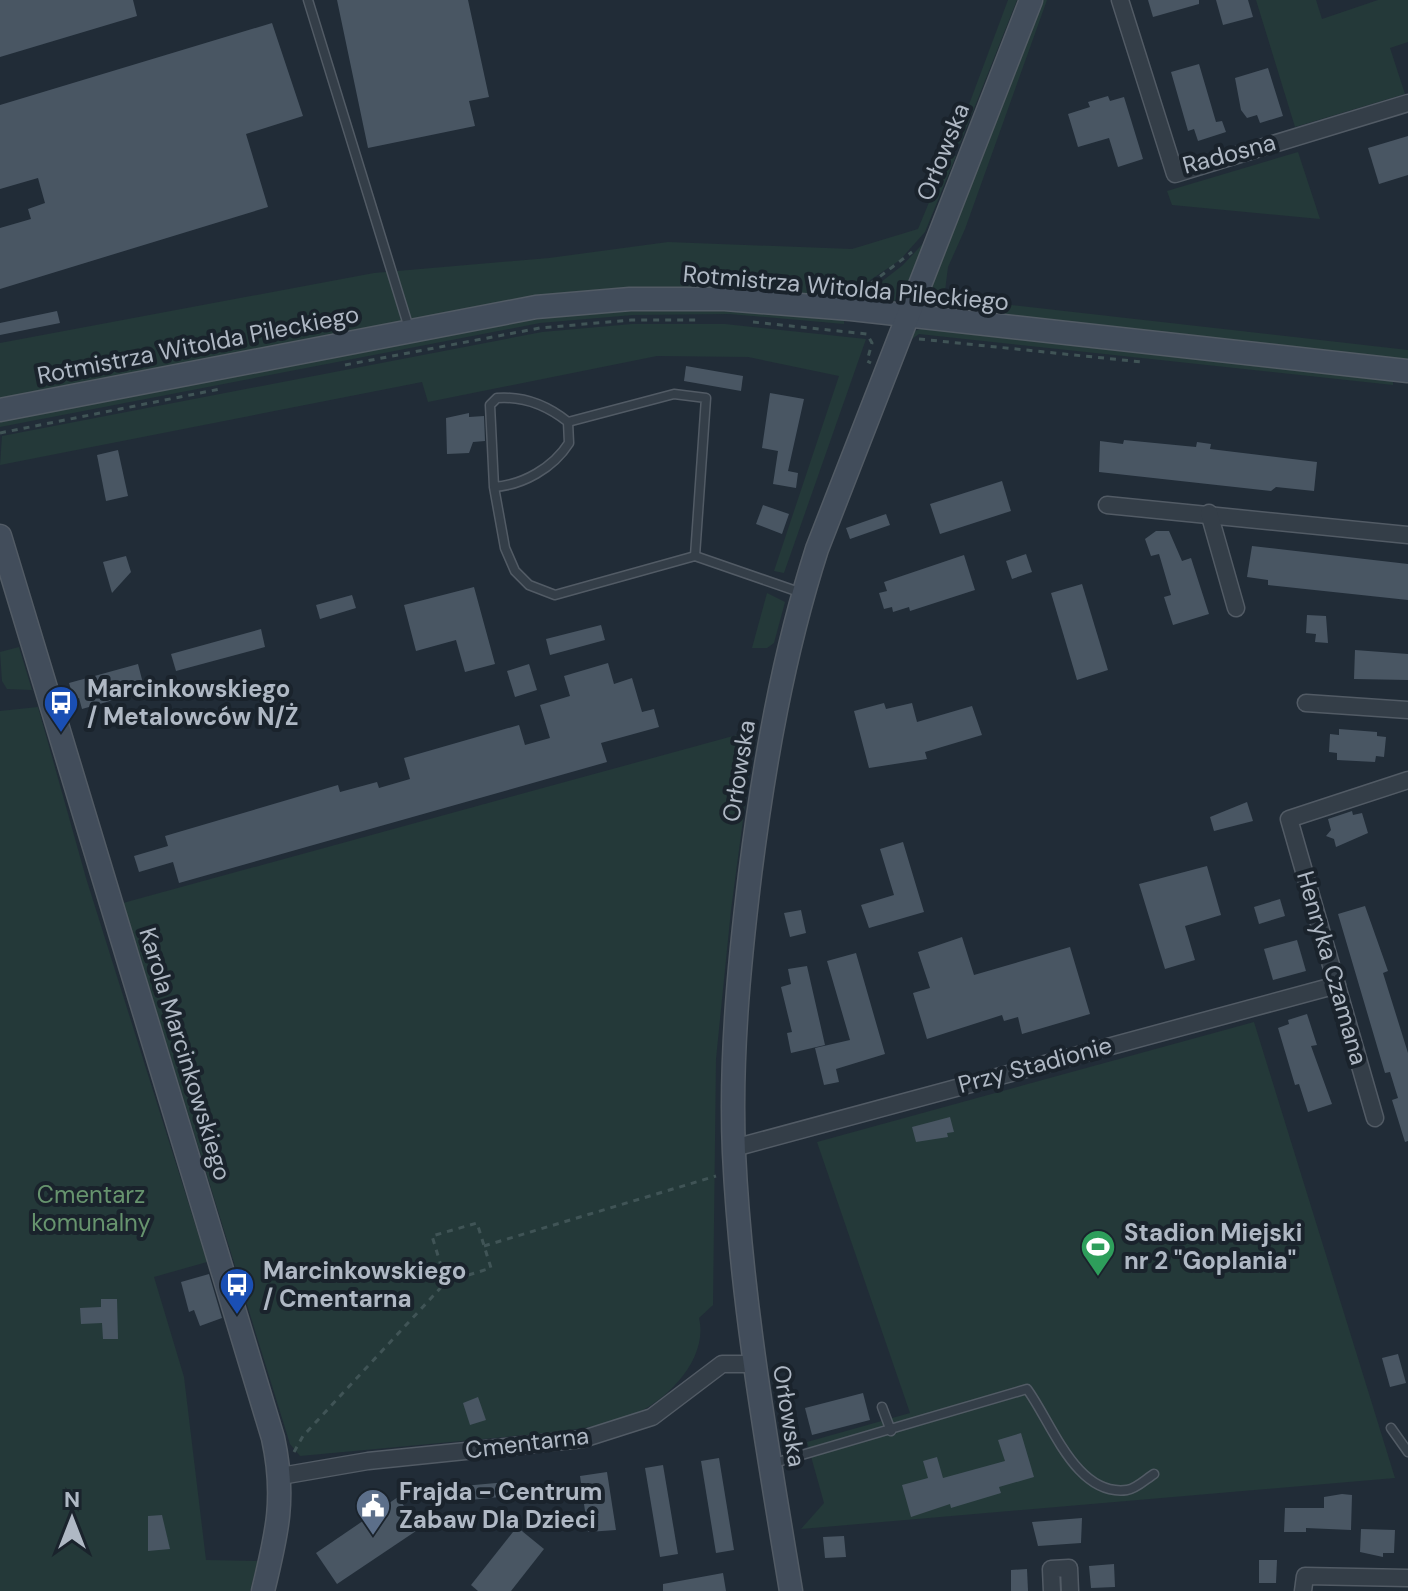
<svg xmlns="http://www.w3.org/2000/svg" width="1408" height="1591" font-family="'DM Sans',sans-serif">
<rect width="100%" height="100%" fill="#212c37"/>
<g fill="#243939">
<path d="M1008 0H1017L960 144 955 142Z"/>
<path d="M1039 0H1047L965 229 948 267 945 291 1011 305 1408 350V361L942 308 930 290Z"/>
<path d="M1256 0H1316L1322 19 1378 0H1408V42L1390 48 1405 94 1295 127Z"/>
<path d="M1298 152 1320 219 1172 205 1167 191Z"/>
<path d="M949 154 956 156 925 232 900 260 848 295 847 300 520 301 0 401V343L374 273 549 258 668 242 852 249 918 229Z"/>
<path d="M930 236 907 293 891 303 858 300 903 265Z"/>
<path d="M727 306 844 317V324L729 314 633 315 540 323 0 427V419L538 315 631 307Z"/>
<path d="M632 324H725L866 339 784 573 774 571 839 376 748 357 657 356 428 402 422 382 0 465 2 436 542 332Z"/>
<path d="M926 327 1393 378V385L919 334 902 346 909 333Z"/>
<path d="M767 593 785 602 774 643 767 648H752Z"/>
<path d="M19 647 32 690 7 689 2 681 0 652Z"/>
<path d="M38 707 86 878 207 1262 154 1277 184 1377 206 1560 258 1561 250 1591H0V711Z"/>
<path d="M755 730 731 910 716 1059 713 1305 699 1318C709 1358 667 1402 632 1415 588 1432 540 1433 494 1438 430 1444 365 1450 300 1456L290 1444 123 903Z"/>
<path d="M1254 1022 1395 1478 801 1529 824 1503 807 1442 910 1413 817 1142Z"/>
</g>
<g fill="#495663">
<path d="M0 0H133L137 16 0 57Z"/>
<path d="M337 0H468L489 97 469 101 475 126 368 148Z"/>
<path d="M1148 0H1199V4L1153 17Z"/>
<path d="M1216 0H1248L1253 17 1223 25Z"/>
<path d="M272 23 303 116 246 134 268 207 0 289V228L31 219 28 209 45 203 38 178 0 189V105Z"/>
<path d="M1199 64 1216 122 1222 121 1226 132 1198 141 1194 129 1188 131 1171 72Z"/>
<path d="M1268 68 1283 116 1260 123 1257 115 1247 118 1241 110 1235 78Z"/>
<path d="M1108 96 1110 101 1124 97 1143 159 1118 167 1109 138 1078 147 1068 114 1090 107 1088 102Z"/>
<path d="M1408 136V175L1379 184 1368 148Z"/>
<path d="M57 311 60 323 0 335V323Z"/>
<path d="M686 366 743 376 741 391 684 381Z"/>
<path d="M770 393 804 399 788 471 798 473 796 488 773 484 778 451 762 448Z"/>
<path d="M469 413V417L484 416 485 441 473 442 469 453 447 454 446 418Z"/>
<path d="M1124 440 1196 447 1197 442 1211 444 1210 449 1317 462 1314 491 1276 487 1271 491 1099 472 1100 441 1123 444Z"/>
<path d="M118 450 128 496 106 501 97 455Z"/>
<path d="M1002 481 1011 511 940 534 930 504Z"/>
<path d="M763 505 789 514 782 534 756 524Z"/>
<path d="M886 514 890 525 850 539 846 528Z"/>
<path d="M1156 531H1169L1182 561 1191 558 1209 614 1173 625 1164 597 1171 595 1159 554 1151 556 1145 539Z"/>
<path d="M1252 546 1408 564V600L1268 585V580L1247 577Z"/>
<path d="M1026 554 1032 572 1012 579 1006 561Z"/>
<path d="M964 555 975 590 910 611 909 607 893 612 892 607 884 609 879 593 887 591 884 582Z"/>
<path d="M126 556 131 572 112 593 103 562Z"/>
<path d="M1082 584 1108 670 1077 680 1051 593Z"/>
<path d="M474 587 495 664 465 672 456 640 416 651 404 605Z"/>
<path d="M352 595 356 608 320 619 316 605Z"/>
<path d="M1307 615 1326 616 1328 643 1315 642 1316 634 1306 633Z"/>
<path d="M601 625 605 640 550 655 546 639Z"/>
<path d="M261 629 265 647 176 671 171 654Z"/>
<path d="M1355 650 1408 654V680L1354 679Z"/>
<path d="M608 663 614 684 632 678 642 712 654 709 659 727 601 743 607 762 179 883 173 862 139 872 134 856 168 846 165 836 338 785 340 792 377 782 379 788 410 779 404 758 519 725 525 745 550 738 540 705 570 696 564 676Z"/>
<path d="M138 664 145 691 82 709 79 698 74 700 69 683Z"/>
<path d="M529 664 537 690 515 697 507 671Z"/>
<path d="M884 703 886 709 912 703 917 722 972 706 982 735 925 752 927 759 869 768 854 711Z"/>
<path d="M1339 729 1377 732V736L1386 737 1384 757 1376 756 1375 762 1337 760V753L1329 752 1330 734 1339 735Z"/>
<path d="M1247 802 1253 821 1214 831 1210 817Z"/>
<path d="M1352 811 1353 815 1362 813 1368 833 1336 847 1334 839 1326 836 1331 830 1328 819Z"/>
<path d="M903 842 924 912 869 928 861 905 894 895 880 849Z"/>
<path d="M1207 866 1221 915 1185 926 1195 960 1165 969 1139 884Z"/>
<path d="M1280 899 1285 916 1259 924 1254 907Z"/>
<path d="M1365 906 1388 971 1383 973 1408 1053V1141L1405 1142 1392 1100 1398 1098 1390 1072 1385 1073 1338 914Z"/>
<path d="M801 910 806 933 790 937 784 913Z"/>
<path d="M962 937 974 975 1070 947 1090 1014 1022 1034 1018 1017 1004 1021 1002 1015 927 1039 913 993 930 988 918 952Z"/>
<path d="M1297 940 1306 971 1273 980 1264 949Z"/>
<path d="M856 953 885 1054 836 1069 839 1082 824 1085 815 1048 850 1040 827 961Z"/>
<path d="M807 966 825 1045 791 1053 787 1033 792 1032 781 987 791 984 788 969Z"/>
<path d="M1307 1014 1317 1045 1311 1046 1332 1104 1308 1112 1299 1084 1295 1085 1278 1028 1289 1024 1288 1020Z"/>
<path d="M950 1117 954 1132 947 1133 948 1137 916 1142 912 1127Z"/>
<path d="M209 1274 222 1318 200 1326 194 1310 189 1312 181 1282Z"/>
<path d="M101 1299H117L118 1339H103L102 1323 81 1324 80 1308 101 1307Z"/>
<path d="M1398 1354 1406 1383 1390 1387 1382 1358Z"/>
<path d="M863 1393 870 1420 812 1435 805 1408Z"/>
<path d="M478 1397 486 1420 470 1425 463 1403Z"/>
<path d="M1021 1433 1034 1477 999 1487 1001 1493 951 1508 950 1504 911 1517 902 1485 928 1478 923 1461 937 1457 943 1478 1005 1461 998 1440Z"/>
<path d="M719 1458 734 1550 716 1553 701 1461Z"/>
<path d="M663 1465 678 1554 660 1557 645 1468Z"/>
<path d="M607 1472 616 1530 588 1532 580 1476Z"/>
<path d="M507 1482 509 1496 442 1503 441 1488Z"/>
<path d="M1342 1494 1352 1495 1351 1530 1306 1528V1532H1284L1285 1508H1324V1497Z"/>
<path d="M398 1497 419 1529 337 1584 316 1553Z"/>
<path d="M162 1515 170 1549 148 1551V1516Z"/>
<path d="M1082 1518 1081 1543 1038 1546 1032 1522Z"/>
<path d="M517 1527 544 1549 511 1591H478L471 1585Z"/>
<path d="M1361 1529 1395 1530 1394 1553H1383V1557L1360 1552Z"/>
<path d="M844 1536 846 1557 825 1558 823 1537Z"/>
<path d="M1259 1560H1277L1276 1583H1259Z"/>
<path d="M1114 1564 1115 1587 1091 1588 1089 1566Z"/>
<path d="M1027 1569 1028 1591H1011V1570Z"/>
<path d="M723 1573 726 1591H663V1584Z"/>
</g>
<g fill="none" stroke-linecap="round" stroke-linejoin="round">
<defs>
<g id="lane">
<path d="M308 0 409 328"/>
<path d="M568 422 674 394 706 398 695 556"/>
<path d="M494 487 490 405 497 398C523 396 548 406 568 422L569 443C553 468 523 485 494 487L505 548 515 571 529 585 555 595 695 556 802 593"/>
<path d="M882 1407 891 1431"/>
<path d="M1391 1428 1408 1452"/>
<path d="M771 1464 1027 1389C1052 1423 1076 1497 1127 1490 1136 1489 1146 1479 1154 1474"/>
</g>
<g id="street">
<path d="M1120 0 1175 174 1408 103"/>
<path d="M1107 505 1408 535"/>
<path d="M1209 513 1236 608"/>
<path d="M1306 703 1408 710"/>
<path d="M1375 1118 1289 819 1408 780"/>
<path d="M734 1148 1337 985"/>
<path d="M281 1476 368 1461 583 1439 652 1417 722 1364H754"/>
<path d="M1052 1591 1051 1569 1069 1568 1070 1591"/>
<path d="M1303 1591 1305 1576 1408 1578"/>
</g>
<g id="secondary">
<path d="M0 410 536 307 630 299H725L851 309 1408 371"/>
<path d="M0 536 273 1438C286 1497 277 1534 263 1591"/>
<path d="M791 1591C767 1446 741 1300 734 1153 730 1060 739 966 750 875 764 764 783 655 817 549L1031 0"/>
</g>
</defs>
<use href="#lane" stroke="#525b65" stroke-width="11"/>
<use href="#street" stroke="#525b65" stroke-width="19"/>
<use href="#secondary" stroke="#525b65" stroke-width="25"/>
<g stroke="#405456" stroke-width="3" stroke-dasharray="6 6" stroke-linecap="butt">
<path d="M861 291 912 252"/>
<path d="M753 322 867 334 872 343 867 361 871 363"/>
<path d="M919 339 1142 362"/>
<path d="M345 365 540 328 631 320H698"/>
<path d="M0 433 220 389"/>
<path d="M484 1246 716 1176"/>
<path d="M294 1452 303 1436 446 1282 491 1268 477 1223 432 1236 446 1282"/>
</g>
<use href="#lane" stroke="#343e48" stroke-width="8"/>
<use href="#street" stroke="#343e48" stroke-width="16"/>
<use href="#secondary" stroke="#424d5b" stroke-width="22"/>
</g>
<defs>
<symbol id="bus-pin" viewBox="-11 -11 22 30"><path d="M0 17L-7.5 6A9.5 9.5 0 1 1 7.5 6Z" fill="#1a4fb4" stroke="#1a232c"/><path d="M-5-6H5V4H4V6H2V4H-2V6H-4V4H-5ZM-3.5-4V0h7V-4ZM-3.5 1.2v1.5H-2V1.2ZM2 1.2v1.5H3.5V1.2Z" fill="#fff"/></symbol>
<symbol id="stadium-pin" viewBox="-11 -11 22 30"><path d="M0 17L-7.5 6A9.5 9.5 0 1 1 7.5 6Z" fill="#2e9e5b" stroke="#1a232c"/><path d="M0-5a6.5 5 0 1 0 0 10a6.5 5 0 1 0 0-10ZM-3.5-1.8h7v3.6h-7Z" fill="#fff"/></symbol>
<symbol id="civic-pin" viewBox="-11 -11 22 30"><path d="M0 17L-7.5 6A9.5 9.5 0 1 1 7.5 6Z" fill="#5c6f8a" stroke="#1a232c"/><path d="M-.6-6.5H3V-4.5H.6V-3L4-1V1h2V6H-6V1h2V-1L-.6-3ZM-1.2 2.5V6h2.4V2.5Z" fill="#fff"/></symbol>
</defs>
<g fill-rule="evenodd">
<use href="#bus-pin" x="41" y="683" width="40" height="54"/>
<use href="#stadium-pin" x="1078" y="1227" width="40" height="54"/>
<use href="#bus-pin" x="217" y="1265" width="40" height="54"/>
<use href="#civic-pin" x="353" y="1486" width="40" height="54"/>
</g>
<g text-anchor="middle" stroke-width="8" stroke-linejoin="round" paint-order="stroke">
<g font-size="24" fill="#afb8c4" stroke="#1a232c">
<text transform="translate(943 152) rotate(-68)" y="8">Orłowska</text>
<text transform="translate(1229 154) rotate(-15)" y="8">Radosna</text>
<text transform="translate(846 288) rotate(5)" y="8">Rotmistrza Witolda Pileckiego</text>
<text transform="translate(198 345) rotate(-11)" y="8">Rotmistrza Witolda Pileckiego</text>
<text transform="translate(739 771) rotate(-81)" y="8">Orłowska</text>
<text transform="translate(1332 968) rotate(74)" y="8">Henryka Czamana</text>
<text transform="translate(185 1054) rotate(73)" y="8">Karola Marcinkowskiego</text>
<text transform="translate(1035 1065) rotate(-15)" y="8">Przy Stadionie</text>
<text transform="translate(789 1416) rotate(81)" y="8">Orłowska</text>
<text transform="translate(527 1443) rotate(-7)" y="8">Cmentarna</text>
</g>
<g font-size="24" font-weight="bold" fill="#afb8c4" stroke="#1a232c" text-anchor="start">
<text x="87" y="697">Marcinkowskiego<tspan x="87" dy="28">/ Metalowców N/Ż</tspan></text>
<text x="1124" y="1241">Stadion Miejski<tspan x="1124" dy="28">nr 2 "Goplania"</tspan></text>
<text x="263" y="1279">Marcinkowskiego<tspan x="263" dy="28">/ Cmentarna</tspan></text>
<text x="399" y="1500">Frajda - Centrum<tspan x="399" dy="28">Zabaw Dla Dzieci</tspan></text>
</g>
<g font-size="24" fill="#67946e" stroke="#1a232c">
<text x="91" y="1203">Cmentarz<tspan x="91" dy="28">komunalny</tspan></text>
</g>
</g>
<g transform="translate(72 1519)" stroke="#1a232c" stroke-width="6" paint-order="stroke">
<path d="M0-6L14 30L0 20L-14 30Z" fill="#afb8c4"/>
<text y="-12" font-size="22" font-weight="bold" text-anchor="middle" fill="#afb8c4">N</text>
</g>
</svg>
